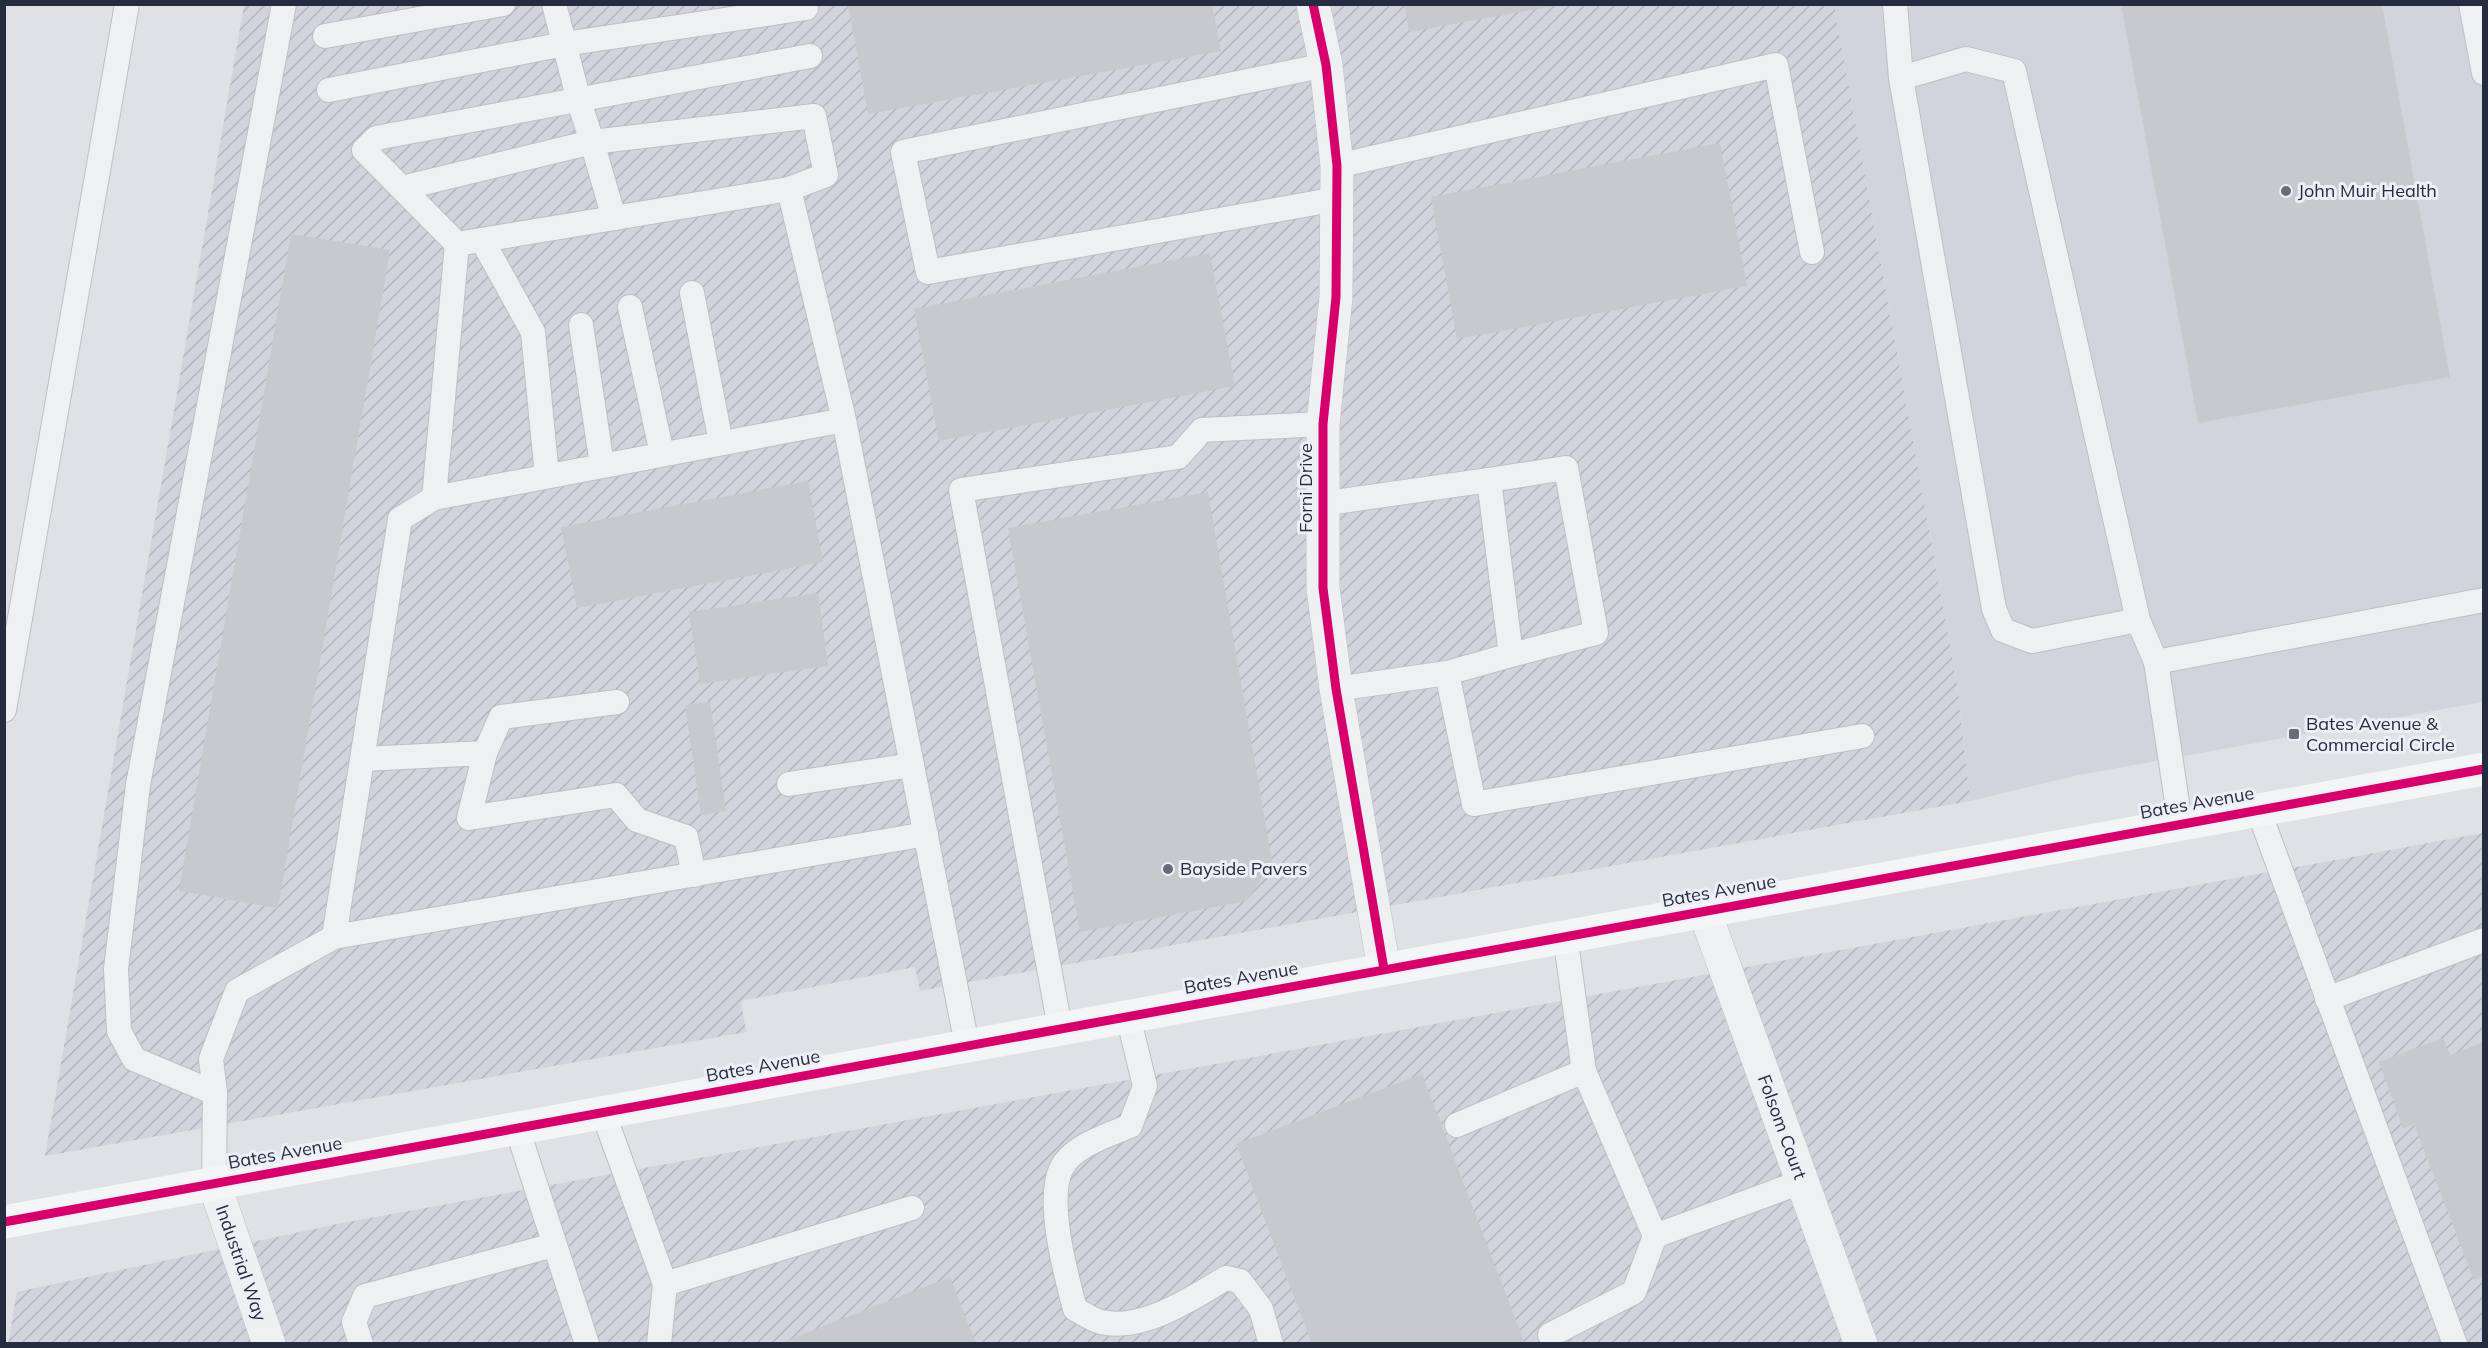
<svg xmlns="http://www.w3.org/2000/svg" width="2488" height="1348" font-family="Mulish,sans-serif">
<defs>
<pattern id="industrial-furrows" width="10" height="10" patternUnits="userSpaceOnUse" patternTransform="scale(1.5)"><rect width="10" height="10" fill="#d1d4dc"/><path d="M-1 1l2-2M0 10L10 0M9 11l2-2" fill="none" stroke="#b3b6be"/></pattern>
</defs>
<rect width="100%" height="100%" fill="#e0e1e5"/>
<path fill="#d1d4dc" d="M1834 5H2483V702L2079 775 1970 801 1957 684Z"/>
<g fill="url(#industrial-furrows)">
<path d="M244 5H1834L1957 684 1970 801 920 991 915 967 741 1001 746 1032 45 1156Z"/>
<path d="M2483 833V1343L8 1344 17 1292 337 1224Z"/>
</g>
<g fill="#c8c9cd">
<path d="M848 4H1212L1221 51 868 114Z"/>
<path d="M1404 4H1553L1554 6 1409 32Z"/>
<path d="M2121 4H2382L2450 377 2198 423Z"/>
<path d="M1720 143 1747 286 1457 339 1431 197Z"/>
<path d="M291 234 390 250 278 908 179 891Z"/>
<path d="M1210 253 1235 386 939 441 914 309Z"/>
<path d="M808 481 823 562 577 608 561 527Z"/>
<path d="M1208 492 1272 861 1247 901 1080 932 1008 528Z"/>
<path d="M818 593 828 666 700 684 689 612Z"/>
<path d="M710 702 726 811 701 815 685 705Z"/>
<path d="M2443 1038 2450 1055 2484 1042V1276L2474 1280 2414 1124 2403 1128 2379 1062Z"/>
<path d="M1422 1074 1525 1344H1312L1236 1144Z"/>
<path d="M950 1277 976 1344H780V1343Z"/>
</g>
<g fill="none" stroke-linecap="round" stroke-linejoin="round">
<defs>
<g id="lane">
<path d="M554 4 579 101 592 142 814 116 826 175 789 189"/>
<path d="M1895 4 1901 78 1994 609 2003 630 2032 641 2138 620"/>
<path d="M2471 4 2484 73"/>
<path d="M325 36 503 4"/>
<path d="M1326 65 903 152 928 272 1337 199"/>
<path d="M1901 78 1966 59 2014 71 2138 620 2156 662 2180 822"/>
<path d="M329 90 564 44 806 8"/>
<path d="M1337 166 1776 65 1812 252"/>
<path d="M402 188 592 142 614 218"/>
<path d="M482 240 533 332 547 476"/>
<path d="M457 244 364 150 376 138 810 56"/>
<path d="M692 293 721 443"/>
<path d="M630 307 662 454"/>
<path d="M581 325 602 465"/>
<path d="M844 420 434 498 457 244 789 189 844 420 967 1045"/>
<path d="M1489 480 1566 468 1596 633 1511 655"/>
<path d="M434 498 400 519 334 937 926 834"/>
<path d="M1321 504 1489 480 1511 655 1447 673"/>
<path d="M2156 662 2484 600"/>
<path d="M1336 689 1447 673 1474 804 1862 736"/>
<path d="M4 710 127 4"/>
<path d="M485 753 501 717 617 702"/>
<path d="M363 759 485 753 469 818 616 795 637 820 686 837 694 875"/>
<path d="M789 784 912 765"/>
<path d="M2258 809 2455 1344"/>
<path d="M2327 999 2484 940"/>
<path d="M1128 1016 1145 1086 1130 1126C1108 1135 1072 1146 1061 1169 1046 1202 1066 1275 1075 1309 1083 1313 1092 1320 1101 1322 1142 1332 1193 1298 1226 1278L1240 1281 1261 1309 1271 1344"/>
<path d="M1060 1028 961 490 1178 457 1202 430 1323 424"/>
<path d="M1584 1071 1655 1236 1801 1182"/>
<path d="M215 1093 134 1059 119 1031 116 969 138 785 284 4"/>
<path d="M603 1112 665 1284 912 1208"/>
<path d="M1457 1125 1584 1071 1565 936"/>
<path d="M517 1128 587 1344"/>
<path d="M214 1183 215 1093 211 1059 237 991 334 937"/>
<path d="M1550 1335 1634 1292 1655 1236"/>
<path d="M361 1344 354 1322 365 1296 554 1245"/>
<path d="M659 1344 665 1284"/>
</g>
<g id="street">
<path d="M1313 4 1326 65 1337 166 1336 297 1323 424V588L1336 689 1384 969"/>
<path d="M1704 910 1861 1344"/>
<path d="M214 1183 269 1344"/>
</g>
</defs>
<use href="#lane" stroke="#bebfc3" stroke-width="26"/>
<use href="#street" stroke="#bebfc3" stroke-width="34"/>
<use href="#lane" stroke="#eff0f2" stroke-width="24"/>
<use href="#street" stroke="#eff0f2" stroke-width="33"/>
<path stroke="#f4f5f6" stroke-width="33" d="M4 1222 2484 769"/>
<defs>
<g id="cycleway">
<path d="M1313 4 1326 65 1337 166 1336 297 1323 424V588L1336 689 1384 969"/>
<path d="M4 1222 2484 769"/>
</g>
</defs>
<use href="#cycleway" stroke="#edeff6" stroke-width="13"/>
<use href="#cycleway" stroke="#d6006c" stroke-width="9"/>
</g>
<g fill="#676b7a" stroke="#edeff6" stroke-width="2">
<circle cx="2286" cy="191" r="6"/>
<rect x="2288" y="728" width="12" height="12" rx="3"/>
<circle cx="1168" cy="869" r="6"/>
</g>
<g text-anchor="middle" stroke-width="6" stroke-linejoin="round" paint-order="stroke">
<g font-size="18" fill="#262c40" stroke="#edeff6" text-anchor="start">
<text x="2298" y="197">John Muir Health</text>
<text x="2306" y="730">Bates Avenue &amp;<tspan x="2306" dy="21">Commercial Circle</tspan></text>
<text x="1180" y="875">Bayside Pavers</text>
</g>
<g font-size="18" fill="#262c40" stroke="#edeff6">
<text transform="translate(1306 488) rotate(-90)" y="6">Forni Drive</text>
<text transform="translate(2197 803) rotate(-10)" y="6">Bates Avenue</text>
<text transform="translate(1719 891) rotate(-10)" y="6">Bates Avenue</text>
<text transform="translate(1241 978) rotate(-10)" y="6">Bates Avenue</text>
<text transform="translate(763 1066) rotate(-10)" y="6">Bates Avenue</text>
<text transform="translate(1782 1127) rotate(70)" y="6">Folsom Court</text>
<text transform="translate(285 1153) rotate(-10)" y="6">Bates Avenue</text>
<text transform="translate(241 1263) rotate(71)" y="6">Industrial Way</text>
</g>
</g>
<rect width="2488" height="1348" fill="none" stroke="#262c40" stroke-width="12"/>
</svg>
